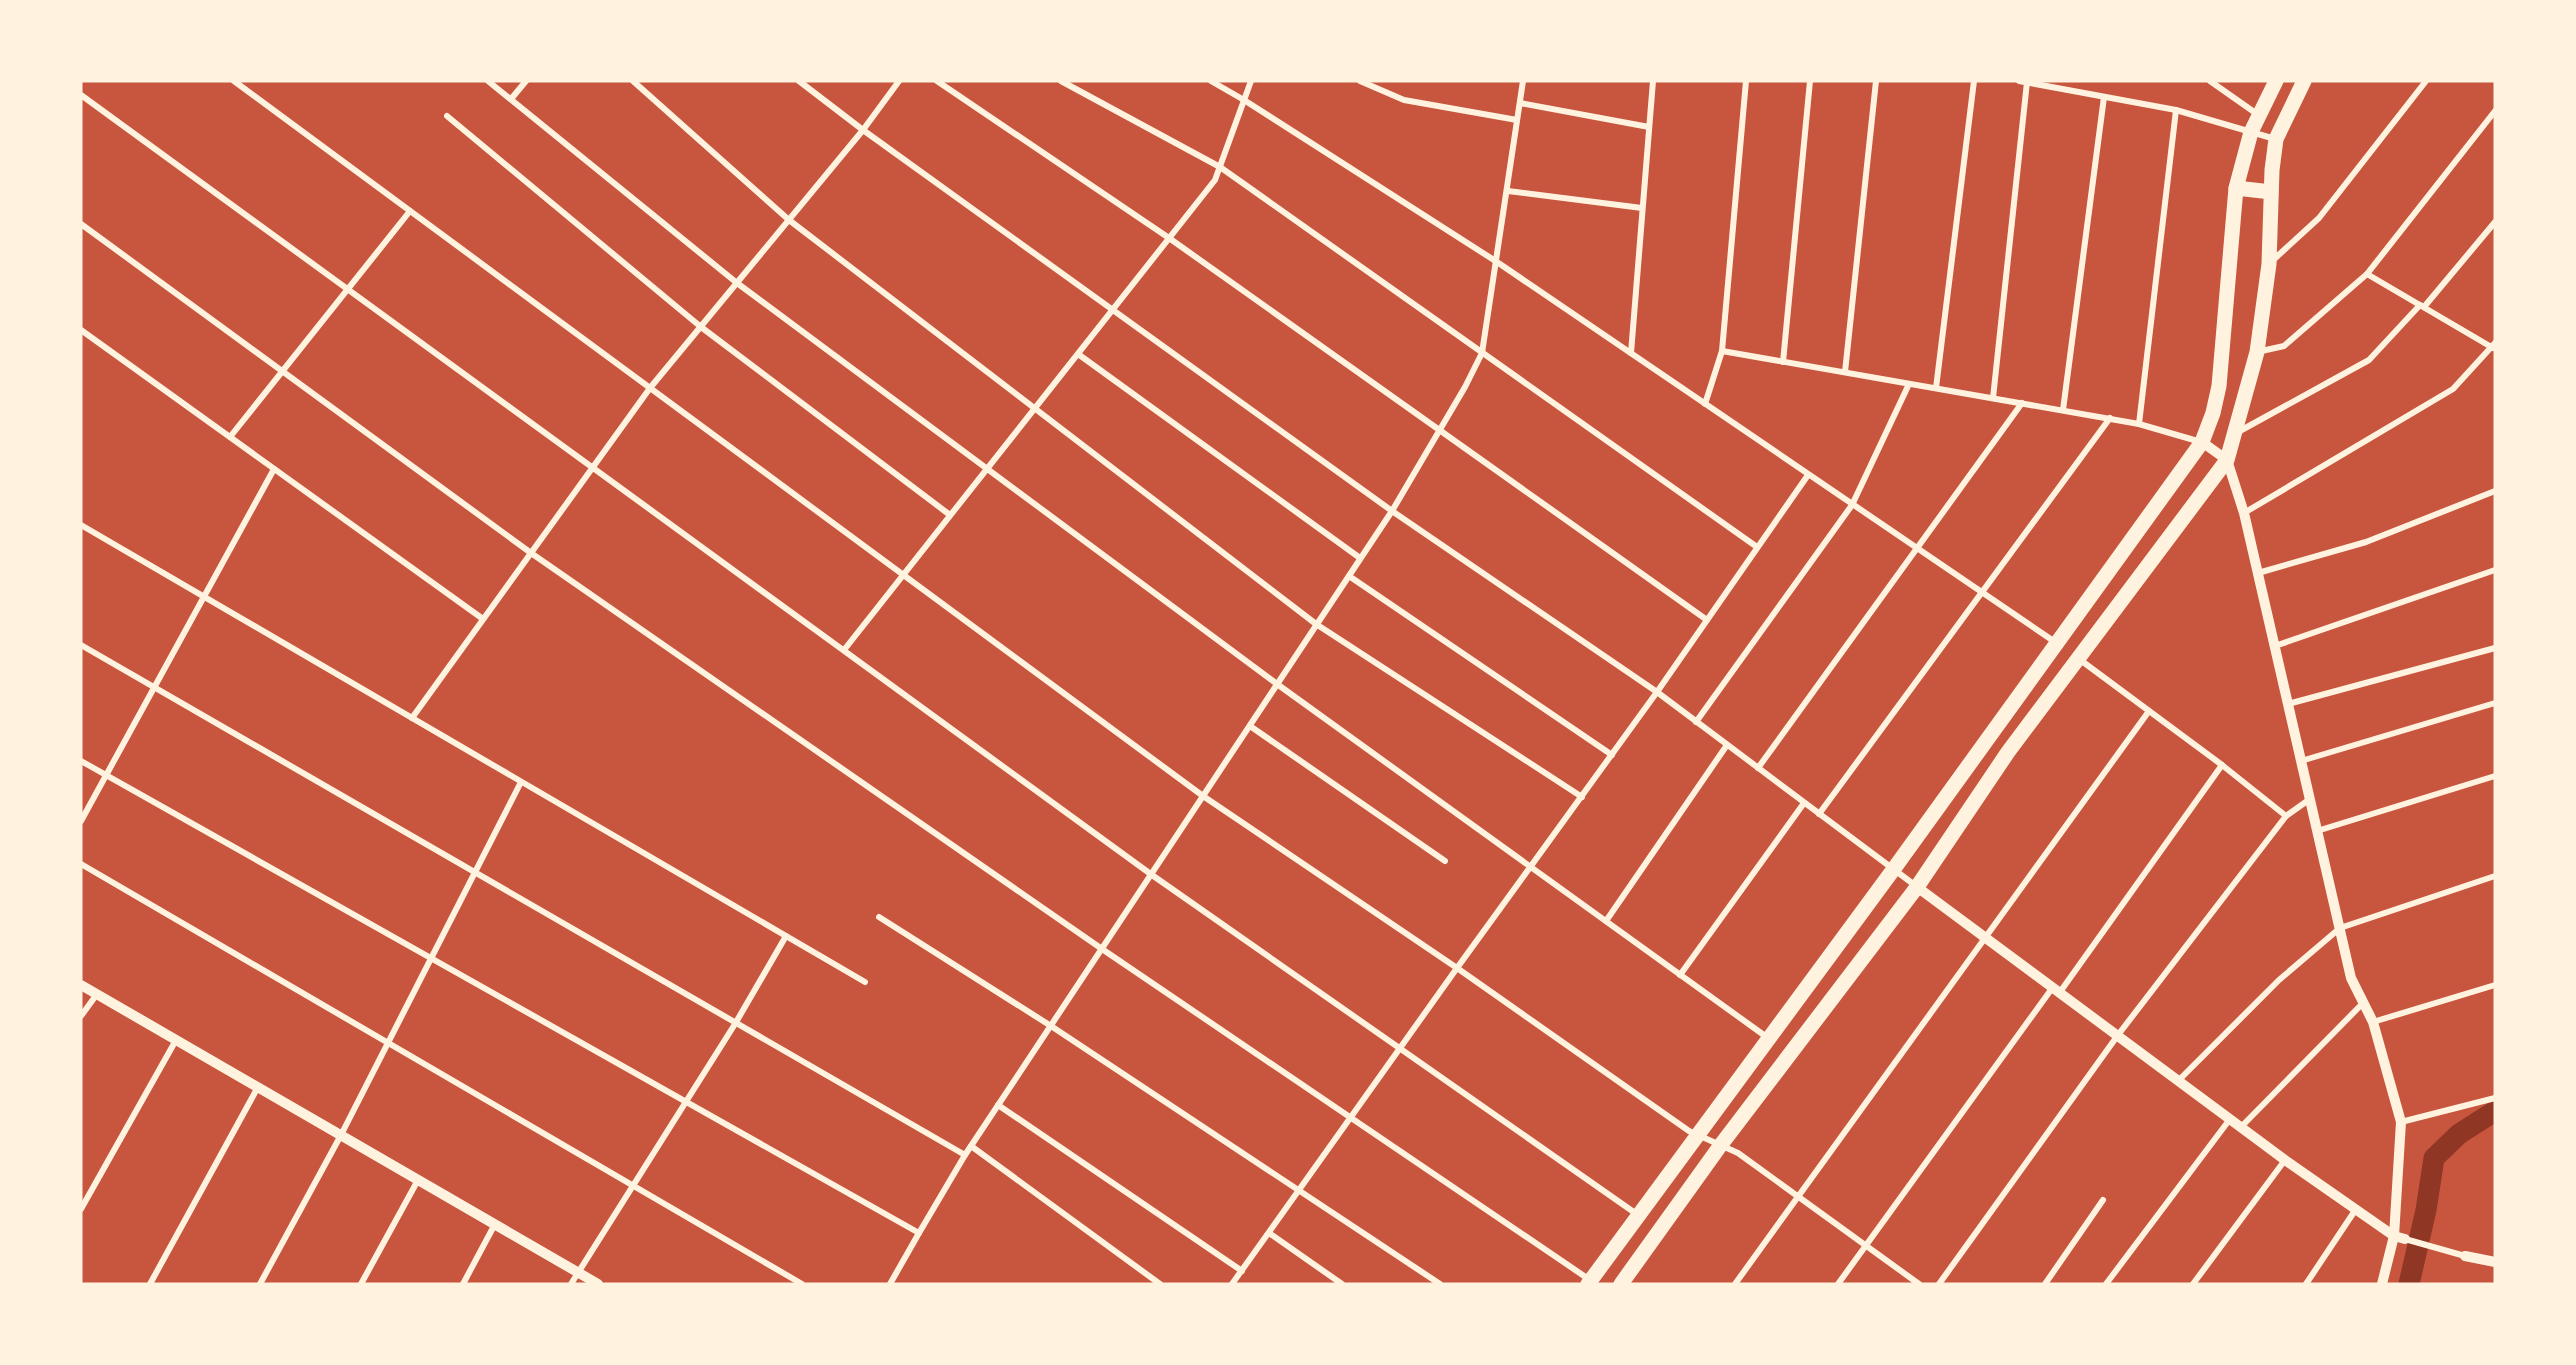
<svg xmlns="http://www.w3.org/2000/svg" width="2576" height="1365" font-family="Lora,serif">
<rect width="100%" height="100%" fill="#c8553d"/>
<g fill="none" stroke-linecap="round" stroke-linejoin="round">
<path stroke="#8f3625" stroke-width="21" d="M2409 1284 2426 1210 2434 1158 2459 1134 2495 1111"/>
<g stroke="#fff3e0" stroke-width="6">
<path d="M234 81 1203 796 1457 968 1689 1131 1738 1153 1919 1284"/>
<path d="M488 81 737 283 1277 684 1768 1038"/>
<path d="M633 81 789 220 1316 624 1582 797"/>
<path d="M799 81 863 130 1392 511 1657 692 1916 886"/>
<path d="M937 81 1169 238 1707 620"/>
<path d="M1061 81 1220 167 1757 547"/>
<path d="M1211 81 1244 100 1497 262 2055 642"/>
<path d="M1360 81 1404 100 1517 120"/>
<path d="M2019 81 2176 110 2275 139"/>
<path d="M2210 81 2257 114"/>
<path d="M81 95 1152 875 1638 1215"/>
<path d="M511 99 526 81"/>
<path d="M1520 103 1649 127"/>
<path d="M447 116 701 327 950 515"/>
<path d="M1508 191 1642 208"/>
<path d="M81 224 531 553 1102 949 1590 1280"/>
<path d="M2271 262 2319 218 2426 81"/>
<path d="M2367 274 2493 348"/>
<path d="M2424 307 2495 222"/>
<path d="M81 330 483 619"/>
<path d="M1722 351 2139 424 2201 442"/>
<path d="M2257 352 2284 346 2367 274 2495 111"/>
<path d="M1631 353 1653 81"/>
<path d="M1078 354 1360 558"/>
<path d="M1783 362 1810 81"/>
<path d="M1845 372 1876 81"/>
<path d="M1936 388 1974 81"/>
<path d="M1993 398 2027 82"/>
<path d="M1705 404 1722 351 1746 81"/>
<path d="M2063 410 2104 97"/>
<path d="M2139 424 2176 110"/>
<path d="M2238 432 2369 360 2420 305"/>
<path d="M230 437 410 211"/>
<path d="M2244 513 2453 389 2495 343"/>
<path d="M81 525 865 982"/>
<path d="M2258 573 2366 542 2495 491"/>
<path d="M1349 576 1612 755"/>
<path d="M81 645 965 1155"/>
<path d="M2275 646 2495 570"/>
<path d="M844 650 1215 180 1251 81"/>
<path d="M2288 704 2495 648"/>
<path d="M412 718 650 388 863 130 899 81"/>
<path d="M1696 722 1852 505 1909 384"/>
<path d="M1250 726 1445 861"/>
<path d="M81 761 919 1233 965 1155 1392 511 1465 387 1482 353 1523 81"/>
<path d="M2301 761 2495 703"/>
<path d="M2222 765 2286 816"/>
<path d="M1758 768 2022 403"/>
<path d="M1819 814 2110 418"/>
<path d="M81 821 274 469"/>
<path d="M2317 831 2495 776"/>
<path d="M81 864 802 1284"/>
<path d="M879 917 1051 1026 1440 1284"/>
<path d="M1606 921 1727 745"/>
<path d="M1680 975 1804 803"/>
<path d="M2060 992 2222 765 2079 659"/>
<path d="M81 1016 97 994"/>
<path d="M2373 1022 2495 985"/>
<path d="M2179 1080 2279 980 2340 928 2495 876"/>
<path d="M998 1105 1242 1271"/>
<path d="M2401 1122 2495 1098"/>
<path d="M2241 1127 2363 1003"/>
<path d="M971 1146 1160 1284"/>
<path d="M81 1209 176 1040"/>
<path d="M1269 1233 1342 1284"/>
<path d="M2405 1239 2465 1256"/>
<path d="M150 1284 258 1087"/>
<path d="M260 1284 341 1135 521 782"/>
<path d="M361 1284 418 1180"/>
<path d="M463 1284 495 1224"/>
<path d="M571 1284 735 1024 786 936"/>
<path d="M890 1284 919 1233"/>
<path d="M1232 1284 1457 968 1657 692 1808 475"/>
<path d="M1735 1284 2149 711"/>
<path d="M1838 1284 2053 987"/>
<path d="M1939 1284 2118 1035 2286 816 2310 799"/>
<path d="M2045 1284 2103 1200"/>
<path d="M2106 1284 2230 1119"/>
<path d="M2193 1284 2285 1160"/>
<path d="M2306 1284 2356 1209"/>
</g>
<g stroke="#fff3e0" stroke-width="10">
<path d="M2202 442 2227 460 2244 513 2351 978 2373 1022 2401 1122 2394 1236 2382 1284"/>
<path d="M1917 887 2285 1160 2394 1236 2405 1239"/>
<path d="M81 985 598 1284"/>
<path d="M2465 1256 2495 1262"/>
</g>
<g stroke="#fff3e0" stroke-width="15">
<path d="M2236 188 2271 192"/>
<path d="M1588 1284 1893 870 2202 442 2213 413 2219 386 2236 188 2251 132 2276 81"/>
<path d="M1621 1284 1720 1146 1917 887 2008 752 2227 460 2257 352 2269 264 2272 170 2276 139 2304 81"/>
</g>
</g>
<rect width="2576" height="1365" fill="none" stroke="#fff3e0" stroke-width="165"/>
</svg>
